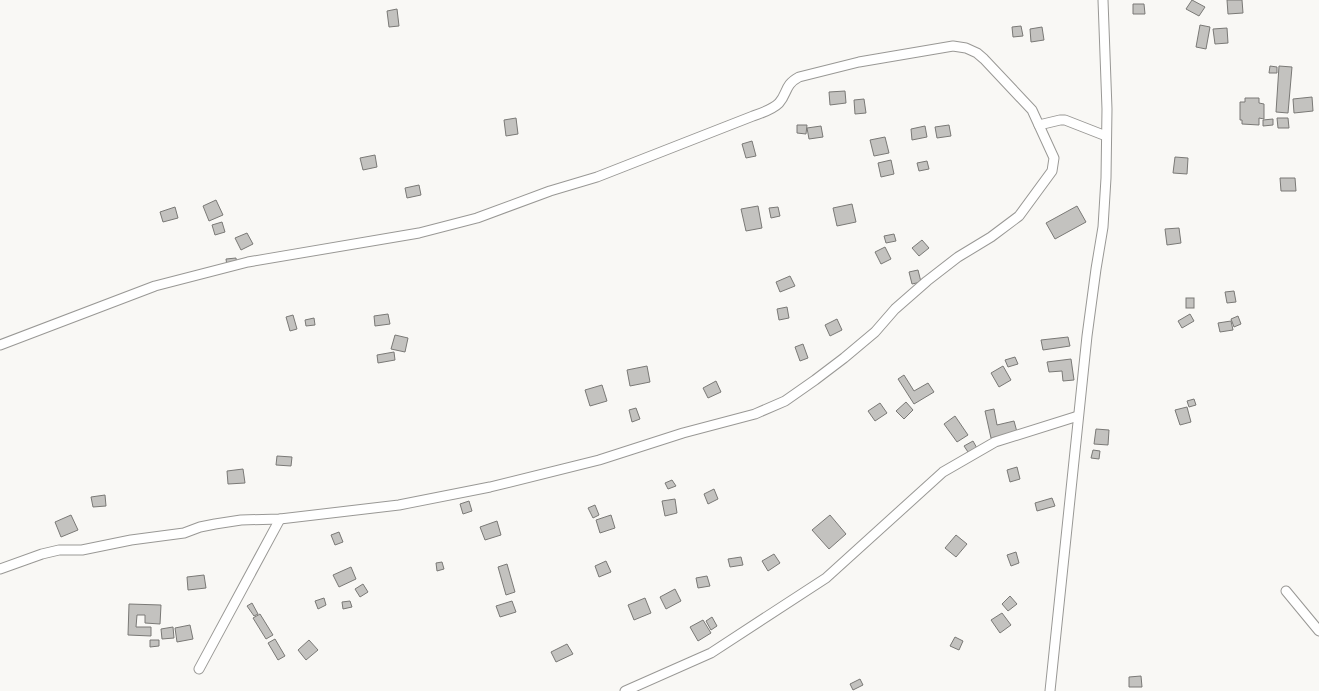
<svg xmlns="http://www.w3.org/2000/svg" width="1319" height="691" font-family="Mulish,sans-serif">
<rect width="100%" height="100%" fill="#f9f8f5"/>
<g fill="#c3c2bf" stroke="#7a7976">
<path d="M1192 0 1205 7 1199 16 1186 9Z"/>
<path d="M1227 0H1242L1243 13 1228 14Z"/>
<path d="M1133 4H1144L1145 14H1133Z"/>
<path d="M397 9 399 26 389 27 387 11Z"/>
<path d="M1200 25 1210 27 1206 49 1196 47Z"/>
<path d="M1021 26 1023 36 1013 37 1012 27Z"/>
<path d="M1042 27 1044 40 1031 42 1030 29Z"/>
<path d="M1227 28 1228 43 1215 44 1213 29Z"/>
<path d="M1270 66 1277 67V73H1269Z"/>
<path d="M1279 66 1292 67 1288 113 1276 112Z"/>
<path d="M845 91 846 103 830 105 829 92Z"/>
<path d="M1312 97 1313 111 1294 113 1293 99Z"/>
<path d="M1245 98H1259V103L1264 104V119L1259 118V125L1242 124V120H1240V102H1245Z"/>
<path d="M864 99 866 113 855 114 854 100Z"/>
<path d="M516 118 518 134 506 136 504 120Z"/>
<path d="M1277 118H1288L1289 128H1278Z"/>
<path d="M1273 119V125L1263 126V120Z"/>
<path d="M797 125H807L806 134 797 133Z"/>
<path d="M949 125 951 136 937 138 935 127Z"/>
<path d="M821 126 823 137 809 139 807 128Z"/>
<path d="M925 126 927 137 912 140 911 129Z"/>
<path d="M885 137 889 153 874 156 870 140Z"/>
<path d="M752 141 756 156 746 158 742 144Z"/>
<path d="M375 155 377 167 363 170 360 158Z"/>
<path d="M1175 157 1188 158 1187 174 1173 173Z"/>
<path d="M891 160 894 174 881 177 878 163Z"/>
<path d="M927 161 929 169 919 171 917 163Z"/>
<path d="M1280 178H1295L1296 191H1281Z"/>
<path d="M419 185 421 195 407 198 405 188Z"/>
<path d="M216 200 223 215 209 221 203 206Z"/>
<path d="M852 204 856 222 837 226 833 208Z"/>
<path d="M758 206 762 228 746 231 741 209Z"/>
<path d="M1077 206 1086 222 1055 239 1046 223Z"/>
<path d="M175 207 178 218 163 222 160 212Z"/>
<path d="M778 207 780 216 771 218 769 208Z"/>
<path d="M222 222 225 232 215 235 212 225Z"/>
<path d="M1179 228 1181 243 1167 245 1165 229Z"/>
<path d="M247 233 253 244 241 250 235 238Z"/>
<path d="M894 234 896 241 886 243 884 236Z"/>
<path d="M922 240 929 248 919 256 912 248Z"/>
<path d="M885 247 891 259 881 264 875 252Z"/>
<path d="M236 258 237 265 227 266 226 259Z"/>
<path d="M918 270 921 282 912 284 909 272Z"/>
<path d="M790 276 795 286 780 292 776 282Z"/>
<path d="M1234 291 1236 302 1227 303 1225 292Z"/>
<rect x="1186" y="298" width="8" height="10"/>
<path d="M787 307 789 318 779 320 777 309Z"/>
<path d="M388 314 390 324 375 326 374 316Z"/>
<path d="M1190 314 1194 321 1182 328 1178 321Z"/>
<path d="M293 315 297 329 290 331 286 317Z"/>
<path d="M1238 316 1241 324 1234 327 1231 319Z"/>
<path d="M314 318 315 325 306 326 305 320Z"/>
<path d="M837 319 842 330 830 336 825 325Z"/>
<path d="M1231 321 1233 330 1220 332 1218 323Z"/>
<path d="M395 335 408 338 405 352 391 349Z"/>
<path d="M1068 337 1070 346 1043 350 1041 340Z"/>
<path d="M803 344 808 358 800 361 795 347Z"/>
<path d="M394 352 395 360 378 363 377 355Z"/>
<path d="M1015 357 1018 364 1008 367 1005 360Z"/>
<path d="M1071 359 1074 380 1063 381 1062 371 1049 372 1047 362Z"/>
<path d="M647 366 650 382 630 386 627 370Z"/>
<path d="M1003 366 1011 380 999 387 991 373Z"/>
<path d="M904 375 914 391 928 383 934 392 914 404 898 379Z"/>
<path d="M716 381 721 392 708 398 703 388Z"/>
<path d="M602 385 607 401 590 406 585 390Z"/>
<path d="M1194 399 1196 405 1189 407 1187 401Z"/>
<path d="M906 402 913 410 904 419 896 411Z"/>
<path d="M880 403 887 413 875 421 868 411Z"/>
<path d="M1187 407 1191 422 1180 425 1175 410Z"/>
<path d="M636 408 640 419 632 422 629 410Z"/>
<path d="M994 409 997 425 1014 421 1017 432 991 438 985 411Z"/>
<path d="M955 416 968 435 957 442 944 424Z"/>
<path d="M1096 429 1109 430 1108 445 1094 444Z"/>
<path d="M973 441 978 450 970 455 964 446Z"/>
<path d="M1093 450 1100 451 1099 459 1091 458Z"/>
<path d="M277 456 292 457 291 466 276 465Z"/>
<path d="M1017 467 1020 479 1010 482 1007 470Z"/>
<path d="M243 469 245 483 228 484 227 471Z"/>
<path d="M672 480 676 486 668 489 665 483Z"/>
<path d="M714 489 718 499 708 504 704 494Z"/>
<path d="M105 495 106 506 93 507 91 497Z"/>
<path d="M1052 498 1055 506 1037 511 1035 503Z"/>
<path d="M675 499 677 513 665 516 662 501Z"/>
<path d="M469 501 472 511 463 514 460 504Z"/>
<path d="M595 505 599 515 593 518 588 508Z"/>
<path d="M71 515 78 530 61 537 55 522Z"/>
<path d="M611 515 615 528 600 533 596 520Z"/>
<path d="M830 515 846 534 829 549 812 530Z"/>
<path d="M497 521 501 535 485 540 480 527Z"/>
<path d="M339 532 343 542 335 545 331 535Z"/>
<path d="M956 535 967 544 956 557 945 548Z"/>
<path d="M1016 552 1019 563 1011 566 1007 555Z"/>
<path d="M774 554 780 563 768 571 762 561Z"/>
<path d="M741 557 743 565 730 567 728 559Z"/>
<path d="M606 561 611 572 599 577 595 566Z"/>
<path d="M442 562 444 569 437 571 436 563Z"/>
<path d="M507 564 515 592 506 595 498 567Z"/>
<path d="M351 567 356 579 339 587 333 575Z"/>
<path d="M204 575 206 588 188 590 187 577Z"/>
<path d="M707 576 710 586 698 588 696 578Z"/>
<path d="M363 584 368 592 360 597 355 589Z"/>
<path d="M675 589 681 601 666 609 660 597Z"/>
<path d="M1010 596 1017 604 1008 611 1002 604Z"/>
<path d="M324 598 326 605 318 609 315 601Z"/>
<path d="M645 598 651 613 634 620 628 605Z"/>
<path d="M350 601 352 607 343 609 342 602Z"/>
<path d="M512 601 516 612 500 617 496 606Z"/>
<path d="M252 603 258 614 254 616 247 606Z"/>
<path d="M129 604 161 605 160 624 145 623V615H137L136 627H151V636L128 635Z"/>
<path d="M1002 613 1011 625 1000 633 991 620Z"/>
<path d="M260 614 273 635 266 639 253 618Z"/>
<path d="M712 617 717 626 711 630 706 621Z"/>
<path d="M703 620 711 633 698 641 690 627Z"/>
<path d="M190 625 193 639 177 642 175 628Z"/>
<path d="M173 627 174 638 162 639 161 629Z"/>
<path d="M955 637 963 641 959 650 950 646Z"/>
<path d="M275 639 285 656 278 660 268 643Z"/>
<path d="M150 640H159V646L150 647Z"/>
<path d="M309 640 318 650 306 660 298 650Z"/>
<path d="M567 644 573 654 556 662 551 652Z"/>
<path d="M1141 676 1142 687H1129V677Z"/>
<path d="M860 679 863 685 853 690 850 684Z"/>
</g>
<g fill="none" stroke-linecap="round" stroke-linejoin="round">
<defs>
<g id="street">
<path d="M1039 125 1060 120H1065L1106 136"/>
<path d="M0 345 155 286 248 262 419 233 477 218 550 191 597 177 753 116C762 113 773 109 779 103 788 93 784 85 799 77L859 62 953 46 966 48 977 53 984 59 1032 110 1054 158 1052 171 1019 216 991 237 958 257 927 281 895 309 875 332 844 358 815 380 785 401 755 414 683 433 599 460 490 487 399 505 280 519 241 520 215 524 200 527 184 533 131 540 82 550H59L42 554 0 569"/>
<path d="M1286 591 1319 631"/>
<path d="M199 669 280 519"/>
<path d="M625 691 711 653 826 578 943 472 995 442 1078 416"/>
<path d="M1050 691 1087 336 1096 269 1103 227 1106 178 1107 109 1103 0"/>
</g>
</defs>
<use href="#street" stroke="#999895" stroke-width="11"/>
<use href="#street" stroke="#fff" stroke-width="9"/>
</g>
</svg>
